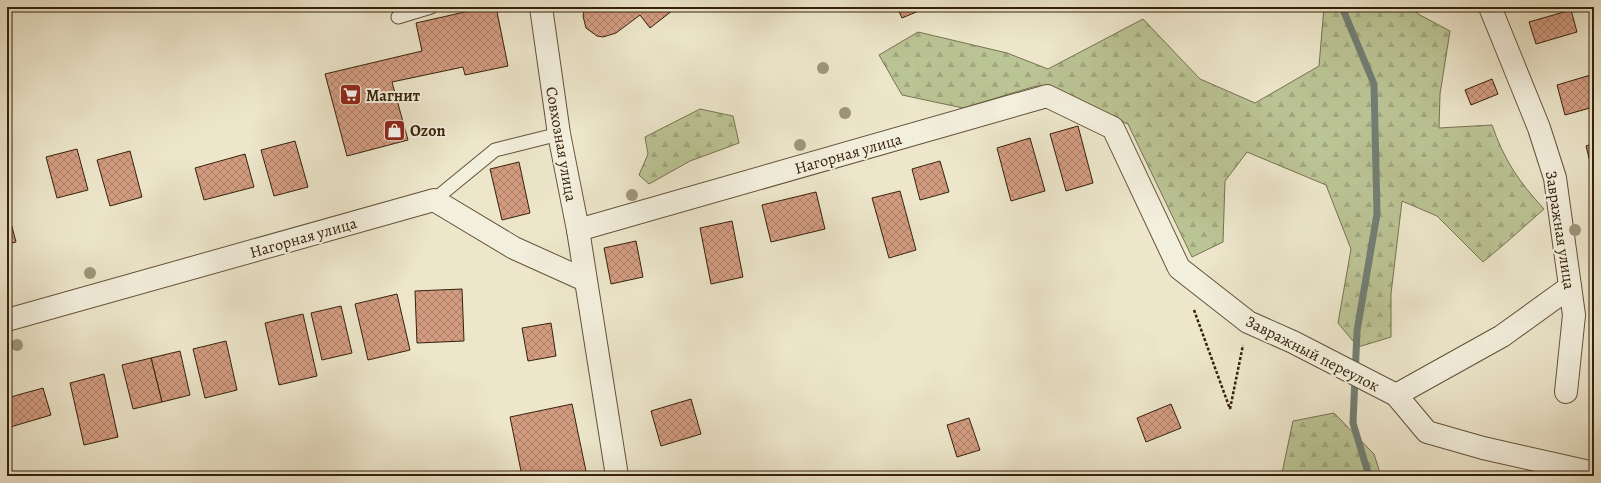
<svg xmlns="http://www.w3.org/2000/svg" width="1601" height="483" font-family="Alegreya,serif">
<defs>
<pattern id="forest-firs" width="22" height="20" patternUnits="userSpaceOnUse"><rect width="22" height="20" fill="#bbc495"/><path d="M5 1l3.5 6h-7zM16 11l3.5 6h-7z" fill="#a1a87f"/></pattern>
<pattern id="building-cross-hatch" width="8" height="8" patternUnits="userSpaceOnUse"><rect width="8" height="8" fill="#d39c81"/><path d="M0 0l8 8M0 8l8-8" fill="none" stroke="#ac7f68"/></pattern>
</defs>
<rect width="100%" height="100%" fill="#ede6cb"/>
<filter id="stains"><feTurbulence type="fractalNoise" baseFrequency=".005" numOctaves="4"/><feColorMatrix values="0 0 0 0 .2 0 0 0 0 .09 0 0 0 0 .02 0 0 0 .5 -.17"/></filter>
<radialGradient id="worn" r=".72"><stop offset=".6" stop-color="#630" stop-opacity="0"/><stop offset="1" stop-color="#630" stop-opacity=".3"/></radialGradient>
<g fill="url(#forest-firs)" stroke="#787250">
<path d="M1324 7H1415L1418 14 1450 31 1440 94 1439 128 1492 125C1504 160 1519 182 1544 209L1508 241 1483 262 1437 216 1402 201 1391 294V337L1358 347 1338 323 1351 249 1326 185 1247 152 1225 181 1223 242 1192 257 1128 124 1036 86 963 108 902 95 879 55 918 32 1007 53 1048 69 1143 19 1200 79 1255 103 1319 66Z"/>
<path d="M700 109 733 116 739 143 690 161 649 184 639 175 648 154 645 137Z"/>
<path d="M1334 413 1374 454 1381 476H1285L1282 473 1293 421Z"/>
</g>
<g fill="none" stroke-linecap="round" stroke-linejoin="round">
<path stroke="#727f75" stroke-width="7" d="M1342 7 1374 84 1377 214 1357 331 1353 423 1369 476"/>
</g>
<g fill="url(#building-cross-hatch)" stroke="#36210a">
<path d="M487 7H496L508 66 465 75 463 67 392 82 408 140 347 156 325 74 422 51 416 23Z"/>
<path d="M585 7H677L650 28 640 15 616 33 603 37 597 36 586 28 583 16Z"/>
<path d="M897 7H928L902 18Z"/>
<path d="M1571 10 1577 32 1536 44 1529 22Z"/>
<path d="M1594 74V116H1592L1590 108 1565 115 1557 85Z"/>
<path d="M1492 79 1498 94 1471 105 1465 90Z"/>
<path d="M1078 126 1093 183 1066 191 1050 134Z"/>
<path d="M1030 138 1045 191 1011 201 997 148Z"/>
<path d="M295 141 308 187 274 196 261 150Z"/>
<path d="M1594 143V170H1592L1586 146Z"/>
<path d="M77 149 88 190 57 198 46 157Z"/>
<path d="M130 151 142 197 110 206 97 160Z"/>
<path d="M245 154 254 187 204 200 195 168Z"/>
<path d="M940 161 949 192 920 200 912 169Z"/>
<path d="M519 162 530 213 502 220 490 169Z"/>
<path d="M900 191 916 250 889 258 872 198Z"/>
<path d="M816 192 825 229 771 242 762 205Z"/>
<path d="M7 208 16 242 7 244Z"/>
<path d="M732 221 743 277 711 284 700 228Z"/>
<path d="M636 241 643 277 611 284 604 248Z"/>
<path d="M462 289 464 341 417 343 415 291Z"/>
<path d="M397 294 410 350 368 360 355 304Z"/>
<path d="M341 306 352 353 322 360 311 313Z"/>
<path d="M303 314 317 376 279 385 265 323Z"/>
<path d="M551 323 556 356 528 361 522 328Z"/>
<path d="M226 341 237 390 205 398 193 349Z"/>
<path d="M180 351 190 395 162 402 151 358Z"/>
<path d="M151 358 162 402 133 409 122 365Z"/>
<path d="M104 374 118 437 84 445 70 383Z"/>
<path d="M43 388 51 415 7 428V398Z"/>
<path d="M691 399 701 434 661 446 651 411Z"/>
<path d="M572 404 587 476H522L510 417Z"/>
<path d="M1171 404 1181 428 1146 442 1137 418Z"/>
<path d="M969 418 980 450 957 457 947 425Z"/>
</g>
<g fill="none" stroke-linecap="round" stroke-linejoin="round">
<defs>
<g id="service">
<path d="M398 17 431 7"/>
<path d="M434 200 495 150 559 134"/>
</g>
<g id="minor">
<path d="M541 7 559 134 578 230 617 476"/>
<path d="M1490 7 1539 128 1555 178 1574 315 1566 392"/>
<path d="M578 230 1047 96 1113 128 1179 268 1248 322 1293 342 1396 395 1427 432 1483 448 1594 473"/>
<path d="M7 320 434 200 514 248 585 280"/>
<path d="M1396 395 1502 336 1570 287"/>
</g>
</defs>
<use href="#service" stroke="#64523a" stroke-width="15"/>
<use href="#minor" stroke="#64523a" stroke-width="24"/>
<g stroke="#36210a" stroke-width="2.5" stroke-dasharray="3 2" stroke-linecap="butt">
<path d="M1194 310 1230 409"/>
<path d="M1230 409 1243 345"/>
</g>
<use href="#service" stroke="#f3efdd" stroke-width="13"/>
<use href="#minor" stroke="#f3efdd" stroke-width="22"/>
</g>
<g fill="#9e9578">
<circle cx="823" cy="68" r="6"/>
<circle cx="845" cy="113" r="6"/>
<circle cx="800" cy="145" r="6"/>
<circle cx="632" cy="195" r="6"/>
<circle cx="1575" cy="230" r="6"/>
<circle cx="90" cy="273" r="6"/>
<circle cx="17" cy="345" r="6"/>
</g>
<defs>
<symbol id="supermarket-square" viewBox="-11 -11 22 22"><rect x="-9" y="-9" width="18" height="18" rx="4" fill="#8f2418" stroke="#f3efdd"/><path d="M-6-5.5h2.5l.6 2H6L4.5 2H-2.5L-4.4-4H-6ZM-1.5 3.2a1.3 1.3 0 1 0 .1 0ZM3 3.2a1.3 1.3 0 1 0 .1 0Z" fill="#fff"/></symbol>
<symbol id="shop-square" viewBox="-11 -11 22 22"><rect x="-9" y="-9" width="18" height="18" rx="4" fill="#8f2418" stroke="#f3efdd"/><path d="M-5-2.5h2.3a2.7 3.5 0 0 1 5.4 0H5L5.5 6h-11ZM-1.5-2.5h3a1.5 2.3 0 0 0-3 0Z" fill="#fff"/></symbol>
</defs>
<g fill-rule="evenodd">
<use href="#supermarket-square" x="338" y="82" width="25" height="25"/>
<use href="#shop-square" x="382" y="118" width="25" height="25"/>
</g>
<g text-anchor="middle" stroke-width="4" stroke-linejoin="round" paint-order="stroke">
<g font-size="16" font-weight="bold" fill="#36210a" stroke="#f3efdd" text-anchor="start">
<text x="366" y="101">Магнит</text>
<text x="410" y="136">Ozon</text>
</g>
<g font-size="16" fill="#36210a" stroke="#f3efdd">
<text transform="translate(562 144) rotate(80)" y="6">Совхозная улица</text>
<text transform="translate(848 153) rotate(-16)" y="6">Нагорная улица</text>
<text transform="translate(1561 230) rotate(81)" y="6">Завражная улица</text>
<text transform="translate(303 237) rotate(-16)" y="6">Нагорная улица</text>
<text transform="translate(1313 353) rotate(27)" y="6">Завражный переулок</text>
</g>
</g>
<rect width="1601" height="483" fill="none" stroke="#ede6cb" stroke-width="24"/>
<rect x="8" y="8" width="1585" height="467" fill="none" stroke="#36210a" stroke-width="2"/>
<rect x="12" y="12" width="1577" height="459" fill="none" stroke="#36210a"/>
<rect width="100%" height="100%" filter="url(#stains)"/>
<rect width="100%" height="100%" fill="url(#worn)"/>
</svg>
